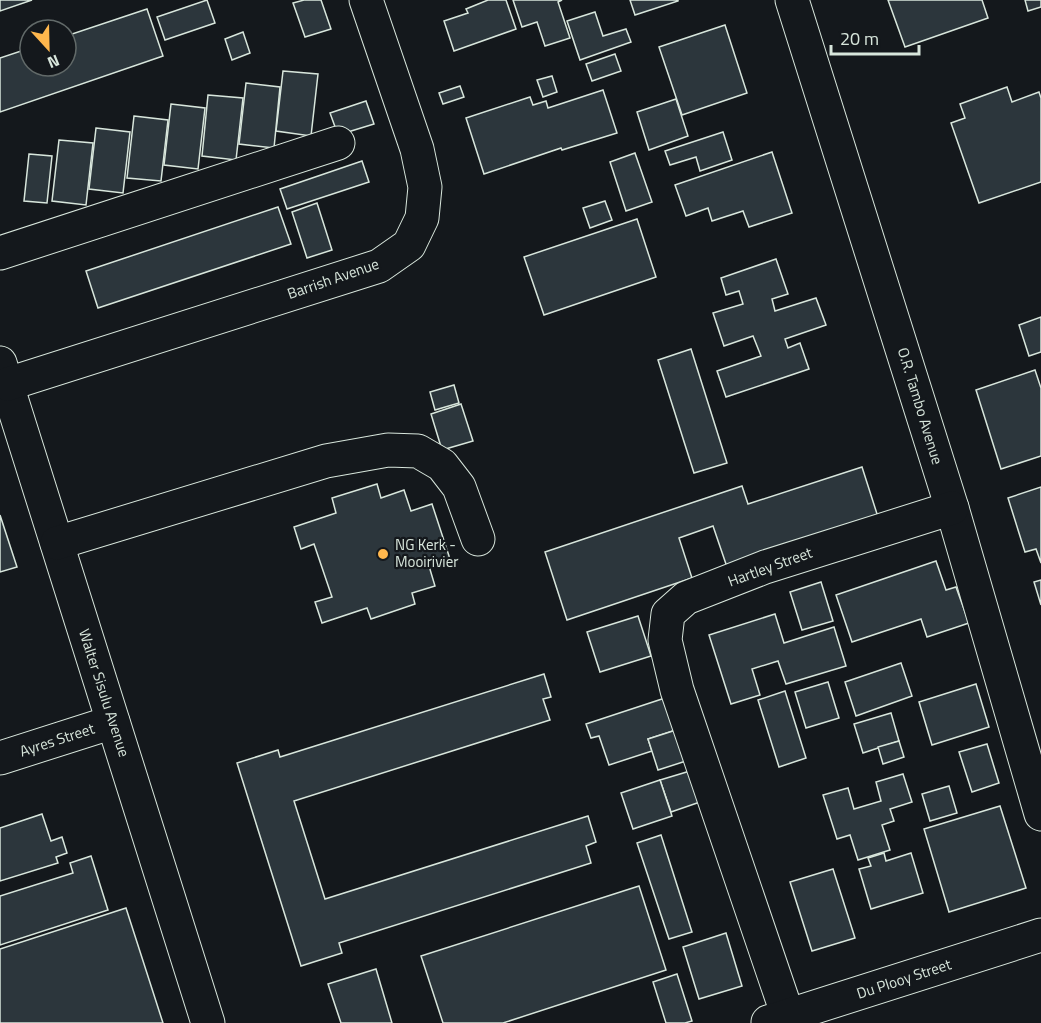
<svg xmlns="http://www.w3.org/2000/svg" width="1041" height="1023" font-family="'Titillium Web',sans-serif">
<rect width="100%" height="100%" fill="#14181c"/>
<g fill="#2c363c" stroke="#d8e6dc" stroke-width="1.5">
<path d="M0 0H32L0 11Z"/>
<path d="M207 0 215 23 165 40 157 17Z"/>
<path d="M304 0H321L331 29 305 37 293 3Z"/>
<path d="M488 0H506L516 29 454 51 444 21 468 13 466 9Z"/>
<path d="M513 0H562L558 2 570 38 545 46 537 22 522 27Z"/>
<path d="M630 0H678V1L635 15Z"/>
<path d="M888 0H982L988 18 905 47Z"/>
<path d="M1025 0H1041V7L1028 11Z"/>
<path d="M147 9 163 56 0 112V58L30 48V66H66V36Z"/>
<path d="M595 12 603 36 626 29 631 42 580 60 567 21Z"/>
<path d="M725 25 747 93 682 115 659 47Z"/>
<path d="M243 32 250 53 232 60 225 39Z"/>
<path d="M615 54 621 71 592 81 586 64Z"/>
<path d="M283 71 318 74 311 136 276 131Z"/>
<path d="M552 76 557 92 543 97 537 80Z"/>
<path d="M246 83 280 87 274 148 239 144Z"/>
<path d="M460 86 464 97 443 104 439 93Z"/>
<path d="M1007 87 1012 102 1039 92 1041 98V182L979 203 951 123 965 118 960 104Z"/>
<path d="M603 90 617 133 562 150 561 148 484 174 466 118 530 97 533 105 546 101 548 108Z"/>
<path d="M208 95 243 98 236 160 202 156Z"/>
<path d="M676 99 688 136 649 150 637 112Z"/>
<path d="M366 101 374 124 338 135 330 113Z"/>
<path d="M171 104 205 108 198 169 164 165Z"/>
<path d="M134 116 168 120 161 181 127 178Z"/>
<path d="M96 128 130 132 123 193 89 189Z"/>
<path d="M723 132 732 160 700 171 696 157 670 165 665 151Z"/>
<path d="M59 140 93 143 86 205 52 201Z"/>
<path d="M772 152 792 213 749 227 743 211 712 221 708 208 686 216 675 185Z"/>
<path d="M635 153 652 202 626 211 610 162Z"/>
<path d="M29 154 52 156 47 203 24 201Z"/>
<path d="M362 161 369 182 287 209 280 189Z"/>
<path d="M605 201 612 220 590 228 583 208Z"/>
<path d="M317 203 332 250 307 258 292 212Z"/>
<path d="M278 207 291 244 98 308 86 271Z"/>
<path d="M637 219 656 277 544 315 524 257Z"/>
<path d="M776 259 788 294 772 299 775 311 816 298 826 325 785 339 788 348 800 343 809 369 726 397 717 371 761 356 753 336 724 346 713 313 743 304 739 291 726 295 721 278Z"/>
<path d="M1041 317V352L1029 356 1019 325Z"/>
<path d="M691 349 727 463 694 473 658 360Z"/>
<path d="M1035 370 1041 388V456L1001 469 976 390Z"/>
<path d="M454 385 459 403 435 410 430 392Z"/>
<path d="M461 404 473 441 442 450 431 414Z"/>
<path d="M862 467 878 517 727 567 713 526 679 538 692 578 567 620 545 552 742 486 748 504Z"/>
<path d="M377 484 381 498 404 490 411 511 432 504 450 559 429 566 435 586 412 593 415 604 371 619 367 608 322 623 315 602 332 597 314 544 301 549 294 527 336 513 332 498Z"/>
<path d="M1041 487V563L1036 549 1025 552 1008 498Z"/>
<path d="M0 515 17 567 0 572Z"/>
<path d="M936 561 946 590 956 587 969 623 927 637 921 619 852 642 836 595Z"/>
<path d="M1041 580V605L1034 582Z"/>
<path d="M821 582 833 621 802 630 790 592Z"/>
<path d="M775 614 784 643 834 627 846 666 786 684 778 661 752 669 760 695 731 704 709 635Z"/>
<path d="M638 616 651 656 600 672 587 632Z"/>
<path d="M901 663 912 696 856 716 845 682Z"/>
<path d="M544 674 551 697 543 699 550 720 294 801 325 899 588 816 596 842 586 846 591 863 339 943 342 953 301 966 237 763 278 750 280 757Z"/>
<path d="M828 682 839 718 806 728 795 692Z"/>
<path d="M976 684 989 727 932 745 919 702Z"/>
<path d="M785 691 806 758 779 767 758 700Z"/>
<path d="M665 698 676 730 648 739 652 751 609 765 599 736 591 738 586 724Z"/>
<path d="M891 713 899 741 863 753 854 724Z"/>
<path d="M676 730 686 761 658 770 648 739Z"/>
<path d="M899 741 904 757 883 764 878 747Z"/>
<path d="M987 744 999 783 972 792 959 752Z"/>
<path d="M690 771 700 802 671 812 660 780Z"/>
<path d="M903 774 912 802 890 809 894 821 882 825 890 850 858 860 850 835 837 839 823 795 848 788 854 809 881 801 876 782Z"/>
<path d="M660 780 672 816 633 829 621 793Z"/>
<path d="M949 786 957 813 930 821 922 794Z"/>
<path d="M1000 806 1026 888 949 912 924 829Z"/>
<path d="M42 814 51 841 62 837 67 853 56 857 58 863 0 881V828Z"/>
<path d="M661 835 692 932 669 939 637 843Z"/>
<path d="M884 853 886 861 911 853 923 893 871 909 859 869 871 866 868 858Z"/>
<path d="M91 856 108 910 0 945V896L73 873 70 863Z"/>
<path d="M833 869 855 938 812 951 790 882Z"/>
<path d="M639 886 666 970 503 1023H443L421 956Z"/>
<path d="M126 908 163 1023H0V949Z"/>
<path d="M726 933 742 986 699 999 683 947Z"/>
<path d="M376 969 392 1023H341L328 984Z"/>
<path d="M677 974 692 1021 685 1023H666L653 982Z"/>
</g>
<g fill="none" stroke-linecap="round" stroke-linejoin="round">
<defs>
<g id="minor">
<path d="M792 0 952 508 1041 814"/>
<path d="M0 253 338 143"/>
<path d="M0 363 208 1023"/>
<path d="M8 384 379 266 409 245 422 218 425 187 417 149 366 0"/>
<path d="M57 543 326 461 388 450 418 451 442 465 459 487 478 539"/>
<path d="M0 758 113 722"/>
<path d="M788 1016 677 690 665 640 668 614 686 598 765 567 952 508"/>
<path d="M768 1022 1041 935"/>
</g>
</defs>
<use href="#minor" stroke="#d8e6dc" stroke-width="35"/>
<use href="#minor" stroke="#14181c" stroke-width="33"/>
</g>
<circle fill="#ffb74d" stroke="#14181c" stroke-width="2" cx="383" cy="554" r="6"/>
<g text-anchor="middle" stroke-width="4.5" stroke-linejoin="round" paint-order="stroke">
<g font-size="15" fill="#d8e6dc" stroke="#14181c">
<text transform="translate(333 279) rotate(-19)" y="5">Barrish Avenue</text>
<text transform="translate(920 406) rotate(73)" y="5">O.R. Tambo Avenue</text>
<text transform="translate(770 567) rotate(-20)" y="5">Hartley Street</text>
<text transform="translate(104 693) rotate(72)" y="5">Walter Sisulu Avenue</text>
<text transform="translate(57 740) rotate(-18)" y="5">Ayres Street</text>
<text transform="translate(904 979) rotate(-18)" y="5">Du Plooy Street</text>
</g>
<g font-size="15" fill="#d8e6dc" stroke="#14181c" text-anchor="start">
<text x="395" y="550">NG Kerk -<tspan x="395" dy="17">Mooirivier</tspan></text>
</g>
</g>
<g transform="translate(48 48) rotate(158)"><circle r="28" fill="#14181c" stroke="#626a69" stroke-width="1.5"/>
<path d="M0-4.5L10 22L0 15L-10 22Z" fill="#ffb74d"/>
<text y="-9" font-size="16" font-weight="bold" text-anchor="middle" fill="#d8e6dc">N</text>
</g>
<path d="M831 45v9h88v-9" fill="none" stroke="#d8e6dc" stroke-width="3"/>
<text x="840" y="45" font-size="18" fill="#d8e6dc" stroke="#14181c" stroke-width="4.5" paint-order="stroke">20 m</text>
</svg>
